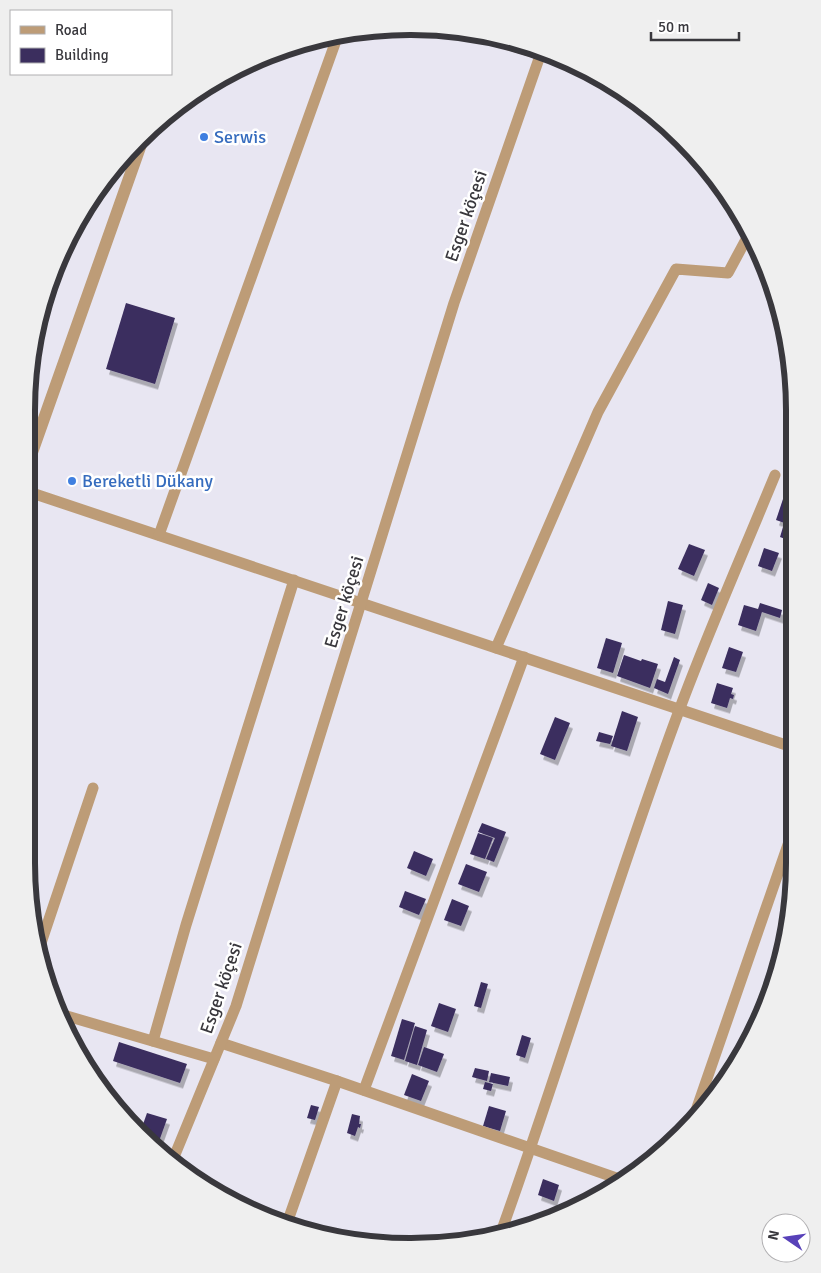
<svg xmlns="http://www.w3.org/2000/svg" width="821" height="1273" font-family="Signika,sans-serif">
<defs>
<filter id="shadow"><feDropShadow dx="3" dy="5.5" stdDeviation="0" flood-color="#0004"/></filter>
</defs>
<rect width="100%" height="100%" fill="#e8e6f2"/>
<g fill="#3b2e5e" filter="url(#shadow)">
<path d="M68 243 49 300 46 299 56 263Z"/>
<path d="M126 303 175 318 155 384 106 369Z"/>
<path d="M783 499 793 503V526L776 520Z"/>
<path d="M783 527 793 531V542L780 537Z"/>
<path d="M689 544 705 550 694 576 678 569Z"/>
<path d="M764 548 779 553 772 571 758 566Z"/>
<path d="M708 583 719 588 712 605 701 600Z"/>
<path d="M668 601 683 605 675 634 661 630Z"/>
<path d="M760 603 782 610 780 618 762 612 756 631 738 625 744 605 758 609Z"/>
<path d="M606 638 622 643 613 673 597 668Z"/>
<path d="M729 647 743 652 736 672 722 668Z"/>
<path d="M624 655 641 661 642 659 658 664 650 688 617 676Z"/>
<path d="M674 657 680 660 668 694 654 688 657 679 665 682Z"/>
<path d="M717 683 733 688 731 694 734 695 733 699 730 698 727 708 711 703Z"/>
<path d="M622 711 638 717 627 751 611 746Z"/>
<path d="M555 717 570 723 555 760 540 754Z"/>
<path d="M599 732 613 736 610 744 596 741Z"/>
<path d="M482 823 506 832 494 862 486 859 495 838 478 832Z"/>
<path d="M478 833 493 838 485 859 470 854Z"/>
<path d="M414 851 433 859 426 876 407 868Z"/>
<path d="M466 864 487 872 479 892 458 884Z"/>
<path d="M405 891 426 899 419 915 399 907Z"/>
<path d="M452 899 469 906 461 926 444 920Z"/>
<path d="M481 982 488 984 481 1008 474 1006Z"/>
<path d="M439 1003 456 1009 448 1032 431 1026Z"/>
<path d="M402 1019 415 1023 404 1060 391 1056Z"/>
<path d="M415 1026 427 1030 417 1065 405 1061Z"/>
<path d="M522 1035 531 1038 525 1058 516 1055Z"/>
<path d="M119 1042 187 1064 180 1083 113 1061Z"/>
<path d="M424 1047 444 1054 437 1072 418 1065Z"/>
<path d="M475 1068 489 1071 487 1081 472 1077Z"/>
<path d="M491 1073 510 1077 508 1086 489 1082Z"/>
<path d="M412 1074 429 1081 421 1101 404 1095Z"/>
<path d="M485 1082 493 1084 491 1091 483 1089Z"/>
<path d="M311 1105 319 1107 315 1120 307 1118Z"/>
<path d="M489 1106 506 1111 500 1131 483 1126Z"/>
<path d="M147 1113 167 1119 157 1147 141 1130Z"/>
<path d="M352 1114 360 1116 359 1124H361L360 1128 358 1127 355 1136 347 1133Z"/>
<path d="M543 1179 559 1185 554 1201 538 1195Z"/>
</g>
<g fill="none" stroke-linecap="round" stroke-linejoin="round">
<g stroke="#bd9c77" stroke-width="11">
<path d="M457 29 575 65"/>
<path d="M29 492 792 747"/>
<path d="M159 535 338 35"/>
<path d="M496 648 598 412 676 269 728 273 750 232"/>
<path d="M40 946 93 788"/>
<path d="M60 1014 214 1059"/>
<path d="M153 1041 186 925 294 580"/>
<path d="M221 1043 337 1081 625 1181"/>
<path d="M364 1090 524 657"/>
<path d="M692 1122 792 833"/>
<path d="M172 1162 236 1006 454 303 542 50"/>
<path d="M286 1226 337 1081"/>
<path d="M500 1235C563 1060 615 882 680 708 709 630 743 553 775 475"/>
</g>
<path stroke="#bd9c77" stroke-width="12" d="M29 461 144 136"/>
</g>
<g fill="#3f7fe0" stroke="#fff" stroke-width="2">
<circle cx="204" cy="137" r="5"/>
<circle cx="72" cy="481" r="5"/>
</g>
<g text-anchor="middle" stroke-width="5" stroke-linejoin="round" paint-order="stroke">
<g font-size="18" fill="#366cbe" stroke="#fff" text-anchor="start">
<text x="214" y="143">Serwis</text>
<text x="82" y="487">Bereketli Dükany</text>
</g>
<g font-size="18" fill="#39383d" stroke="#fff">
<text transform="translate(466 216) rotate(-71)" y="6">Esger köçesi</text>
<text transform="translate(344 602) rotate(-73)" y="6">Esger köçesi</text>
<text transform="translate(221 988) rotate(-71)" y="6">Esger köçesi</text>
</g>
</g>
<path d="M0 0H821V1273H0ZM410 35H411A375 375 0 0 1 786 410V863A375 375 0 0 1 411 1238H410A375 375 0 0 1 35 863V410A375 375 0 0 1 410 35Z" fill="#efefef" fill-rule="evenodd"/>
<path fill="none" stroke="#39383d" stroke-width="6" d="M410 35H411A375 375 0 0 1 786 410V863A375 375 0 0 1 411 1238H410A375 375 0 0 1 35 863V410A375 375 0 0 1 410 35Z"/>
<rect x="10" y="10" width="162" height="65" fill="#ffffff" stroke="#b0afb1"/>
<rect x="20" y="26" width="25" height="8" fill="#bd9c77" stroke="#b0afb1"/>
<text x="55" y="35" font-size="15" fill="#39383d">Road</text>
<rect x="20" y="48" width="25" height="15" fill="#3b2e5e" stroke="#b0afb1"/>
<text x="55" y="60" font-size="15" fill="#39383d">Building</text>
<g transform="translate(786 1238) rotate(283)"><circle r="24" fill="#ffffff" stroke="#b0afb1"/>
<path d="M0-4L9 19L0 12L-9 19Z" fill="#5841b9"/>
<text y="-8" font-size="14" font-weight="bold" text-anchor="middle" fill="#39383d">N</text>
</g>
<path d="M651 32v8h88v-8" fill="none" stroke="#39383d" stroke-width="2.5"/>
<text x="658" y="32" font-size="15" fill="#39383d" stroke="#ffffff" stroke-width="4" paint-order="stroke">50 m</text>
</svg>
